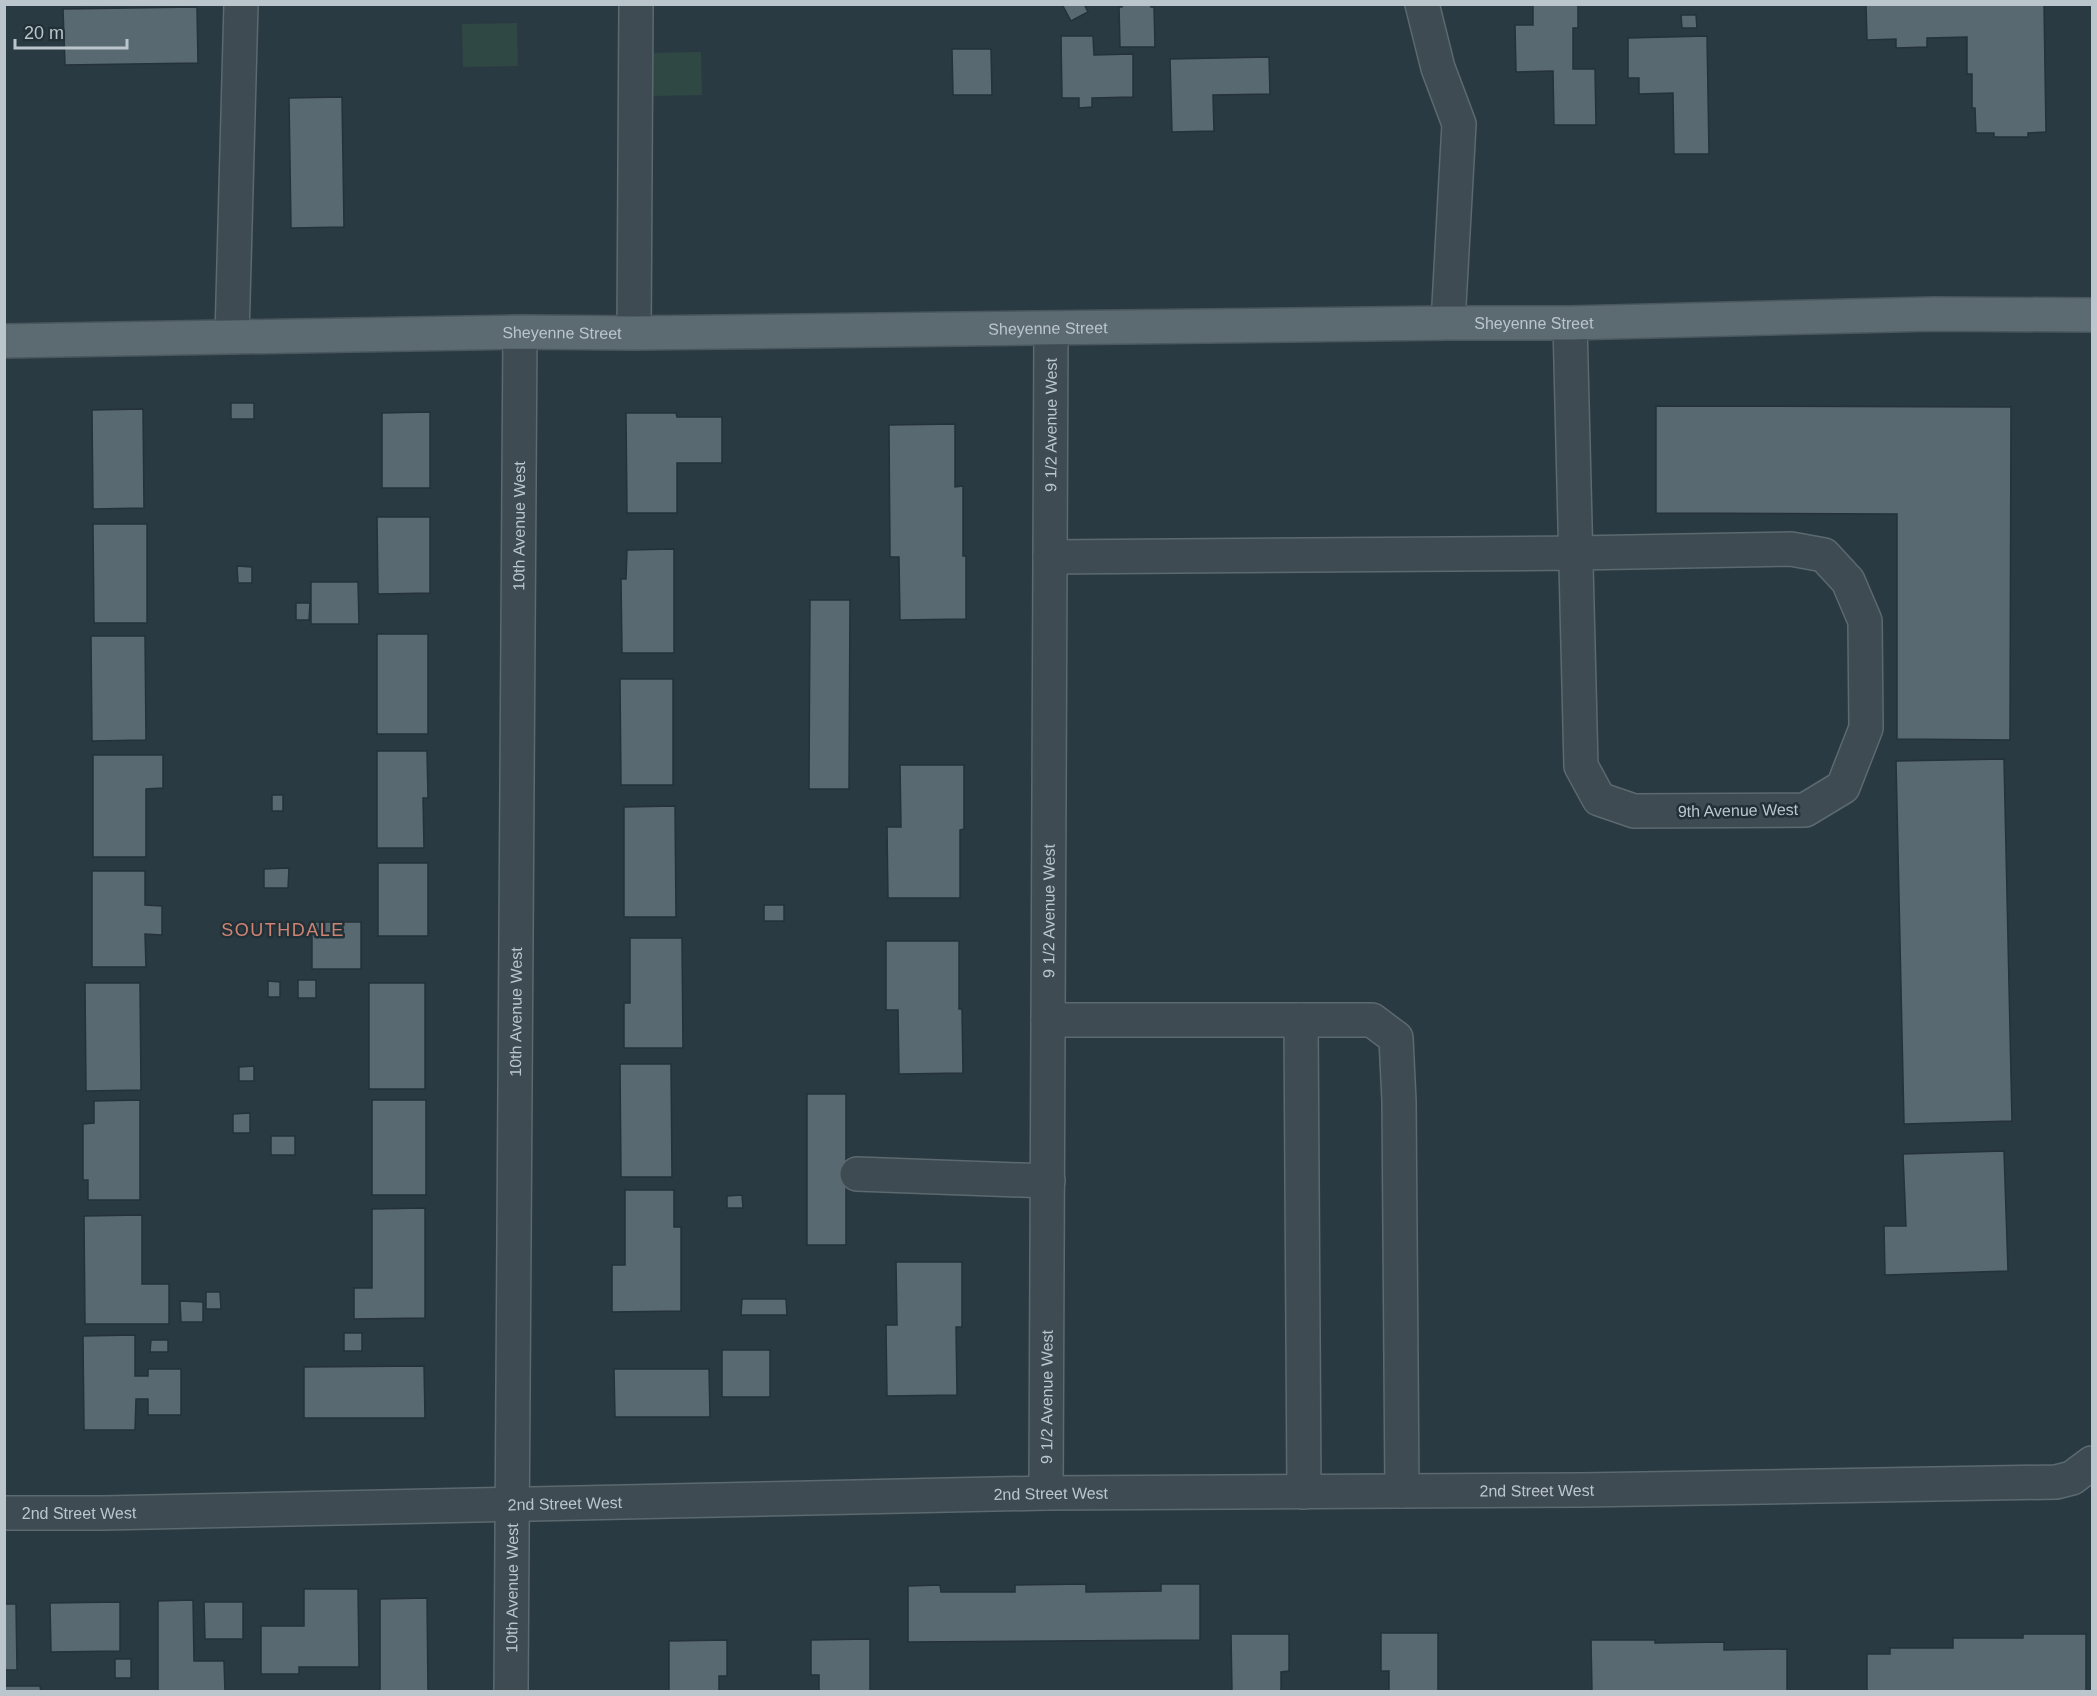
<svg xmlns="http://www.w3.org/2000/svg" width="2097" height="1696" font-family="Helvetica,sans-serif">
<rect width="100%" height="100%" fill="#2a3a42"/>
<g fill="#304843">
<path d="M517 23 518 66 463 67 462 24Z"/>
<path d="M701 52 702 95 649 96V53Z"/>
</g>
<g fill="#586971" stroke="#253239" stroke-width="1.5">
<path d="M1065 4H1084L1088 12 1071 21 1063 6Z"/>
<path d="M1122 4H1151V7H1154L1155 47H1120L1119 7H1122Z"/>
<path d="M1533 4H1578V28H1573V69H1595L1596 125H1554L1553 71 1516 72 1515 25H1533Z"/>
<path d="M1866 4H2044L2046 132 2028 133V137H1994V133H1976L1975 108H1972V74H1967V37L1927 38V47L1896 48V39L1867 40Z"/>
<path d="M197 7 198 63 65 65 63 9Z"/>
<path d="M1681 15H1696L1697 28H1682Z"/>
<path d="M1061 36H1093L1094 55 1133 54V97L1092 98V107L1079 108V98H1062Z"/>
<path d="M1707 36 1709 154H1674L1673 93 1639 94V78H1628V38Z"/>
<path d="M952 49H991L992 95H953Z"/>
<path d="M1269 57 1270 94 1213 95 1214 131 1172 132 1170 59Z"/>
<path d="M342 97 344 227 291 228 289 98Z"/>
<rect x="231" y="403" width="23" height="16"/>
<path d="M1656 406 2011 407 2010 740 1897 739V514L1656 513Z"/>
<path d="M143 409 144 508 93 509 92 410Z"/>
<path d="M430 412V488H382V413Z"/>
<path d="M626 413H676L677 417H722V463H677V513H627Z"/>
<path d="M955 424V487L963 486V556H966V619L900 620 899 557H890L889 425Z"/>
<path d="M377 517H430V593L378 594Z"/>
<path d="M93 524H147V623H94Z"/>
<path d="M674 549V653H622L621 579H626L627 550Z"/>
<path d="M237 566 252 567V583H238Z"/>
<path d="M311 582H358L359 624H311Z"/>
<path d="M810 600H850L849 789H809Z"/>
<path d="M296 603H310L309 620H296Z"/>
<rect x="377" y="634" width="51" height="100"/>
<path d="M91 636H145L146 740 92 741Z"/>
<path d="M620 679H673V785H621Z"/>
<path d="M377 751H427L428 798H423L424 848H377Z"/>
<path d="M93 755H163V788L146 789V857H93Z"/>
<path d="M2004 759 2012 1121 1904 1124 1896 761Z"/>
<path d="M900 765H964V829L960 830V898H888L887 827H901Z"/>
<rect x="272" y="795" width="11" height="16"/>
<path d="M675 806 676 917H624V807Z"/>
<rect x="378" y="863" width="50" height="73"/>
<path d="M289 868 288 888H264V869Z"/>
<path d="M92 871H145V905L162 906V935L145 934 146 967H92Z"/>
<rect x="764" y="905" width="20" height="16"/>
<rect x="312" y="922" width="49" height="47"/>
<path d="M630 938H682L683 1048H624V1003H630Z"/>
<path d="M886 941H959V1009H962L963 1073 899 1074 898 1010H886Z"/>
<rect x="298" y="980" width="18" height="18"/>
<path d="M268 981 280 982V997H268Z"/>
<path d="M85 983H140L141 1090 86 1091Z"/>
<rect x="369" y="983" width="56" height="106"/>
<path d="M620 1064H671L672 1177H621Z"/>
<path d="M254 1066V1081H239V1067Z"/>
<rect x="807" y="1094" width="39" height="151"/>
<path d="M140 1100V1200H88V1180H83V1124L94 1123V1101Z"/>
<rect x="372" y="1100" width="54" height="95"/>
<path d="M250 1113V1133H233V1114Z"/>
<rect x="271" y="1136" width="24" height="19"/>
<path d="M2004 1151 2008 1271 1885 1275 1884 1226H1906L1903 1154Z"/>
<path d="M625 1190H674V1227H681V1311L612 1312V1265H625Z"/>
<path d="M742 1195 743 1208H727V1196Z"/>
<path d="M425 1208V1318L354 1319V1288H372V1209Z"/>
<path d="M142 1215V1284H169V1324H85L84 1216Z"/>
<path d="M896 1262H962V1327H956L957 1395 887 1396 886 1325H897Z"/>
<path d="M206 1292H220L221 1309H206Z"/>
<path d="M742 1299H786L787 1315H741Z"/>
<path d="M180 1301 203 1302V1322H181Z"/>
<rect x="344" y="1333" width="18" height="18"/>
<path d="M135 1335V1376H148V1369H181V1415H148V1399H136L135 1430H84L83 1336Z"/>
<path d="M151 1340H168V1352H150Z"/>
<rect x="722" y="1350" width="48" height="47"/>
<path d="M424 1366 425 1418H304V1367Z"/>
<path d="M614 1369H709L710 1417H615Z"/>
<path d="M1086 1584V1592L1161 1591V1584H1200V1640L908 1642V1586L940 1585 941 1592H1015V1585Z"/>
<path d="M304 1589H358L359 1667H299V1674H261V1626H304Z"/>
<path d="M427 1598 428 1692H380V1599Z"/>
<path d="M193 1600 194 1661H224L225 1692H158V1601Z"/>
<path d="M120 1602V1651L51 1652 50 1603Z"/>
<path d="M204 1602H243V1639H205Z"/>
<path d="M4 1604H16L17 1670H4Z"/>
<path d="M1381 1633H1438V1692H1389V1671H1381Z"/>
<path d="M1231 1634H1289V1671L1281 1672V1692H1232Z"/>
<path d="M2023 1634H2086V1692H1867V1654H1890V1648H1953V1638H2023Z"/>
<path d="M870 1639V1692H819V1675H811V1640Z"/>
<path d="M727 1640V1676H719V1692H669V1641Z"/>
<path d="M1591 1640H1655V1643L1724 1642V1650L1787 1649V1692H1592Z"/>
<rect x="115" y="1659" width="16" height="19"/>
<path d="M4 1686H40L41 1692H4Z"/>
</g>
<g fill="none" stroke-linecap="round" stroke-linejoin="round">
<defs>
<g id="minor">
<path d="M1422 4 1438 68 1459 124 1448 323"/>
<path d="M634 333 636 4"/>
<path d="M232 337 241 4"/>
<path d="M1050 557 1576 553 1791 549 1824 555 1848 581 1865 621 1866 728 1843 787 1805 810 1634 811 1599 799 1581 766 1570 323"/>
<path d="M1048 1020H1372L1396 1038 1399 1101 1402 1491"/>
<path d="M1301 1020 1304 1492"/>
<path d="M857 1174 1048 1181"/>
<path id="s1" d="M1046 1493 1051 329"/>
<path id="s2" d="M4 1513H103L1046 1493 1581 1490 2056 1482 2072 1478 2092 1463"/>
<path id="s3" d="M511 1692 520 332"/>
</g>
<g id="major">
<path id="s4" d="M4 341 520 332 634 333 1448 323H1570L1934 314 2092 315"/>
</g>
</defs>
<use href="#minor" stroke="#5c696f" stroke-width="36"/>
<use href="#major" stroke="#4b575e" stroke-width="36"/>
<use href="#minor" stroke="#3e4b52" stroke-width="33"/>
<use href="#major" stroke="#5c6b71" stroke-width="33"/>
</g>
<g text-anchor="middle" stroke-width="5" stroke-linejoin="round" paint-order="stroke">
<g font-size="16" fill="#bbc6cc" stroke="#223037">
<text dy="6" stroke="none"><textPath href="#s4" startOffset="1530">Sheyenne Street</textPath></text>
<text dy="6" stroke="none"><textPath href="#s4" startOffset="1044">Sheyenne Street</textPath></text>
<text dy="6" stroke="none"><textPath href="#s4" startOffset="558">Sheyenne Street</textPath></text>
<text dy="6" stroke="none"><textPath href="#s1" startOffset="1068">9 1/2 Avenue West</textPath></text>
<text dy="6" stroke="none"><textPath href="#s3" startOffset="1166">10th Avenue West</textPath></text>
<text transform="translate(1738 810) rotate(-1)" y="6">9th Avenue West</text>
<text dy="6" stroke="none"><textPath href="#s1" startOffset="582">9 1/2 Avenue West</textPath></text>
<text dy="6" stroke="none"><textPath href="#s3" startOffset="680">10th Avenue West</textPath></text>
<text dy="6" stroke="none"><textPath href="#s1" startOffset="96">9 1/2 Avenue West</textPath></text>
<text dy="6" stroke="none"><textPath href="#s2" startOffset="1533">2nd Street West</textPath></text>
<text dy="6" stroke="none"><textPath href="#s2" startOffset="1047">2nd Street West</textPath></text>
<text dy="6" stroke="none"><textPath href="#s2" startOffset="561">2nd Street West</textPath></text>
<text dy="6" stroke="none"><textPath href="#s2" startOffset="75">2nd Street West</textPath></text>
<text dy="6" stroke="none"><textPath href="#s3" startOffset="104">10th Avenue West</textPath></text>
</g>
<g font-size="18" letter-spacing="1.5" fill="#ce8473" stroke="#223037">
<text x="283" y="936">SOUTHDALE</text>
</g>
</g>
<rect width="2097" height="1696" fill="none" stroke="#bbc6cc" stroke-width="12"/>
<path d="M15 39v9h112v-9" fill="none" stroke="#bbc6cc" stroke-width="3"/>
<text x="24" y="39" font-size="18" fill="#bbc6cc" stroke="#223037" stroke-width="4.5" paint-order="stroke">20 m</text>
</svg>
